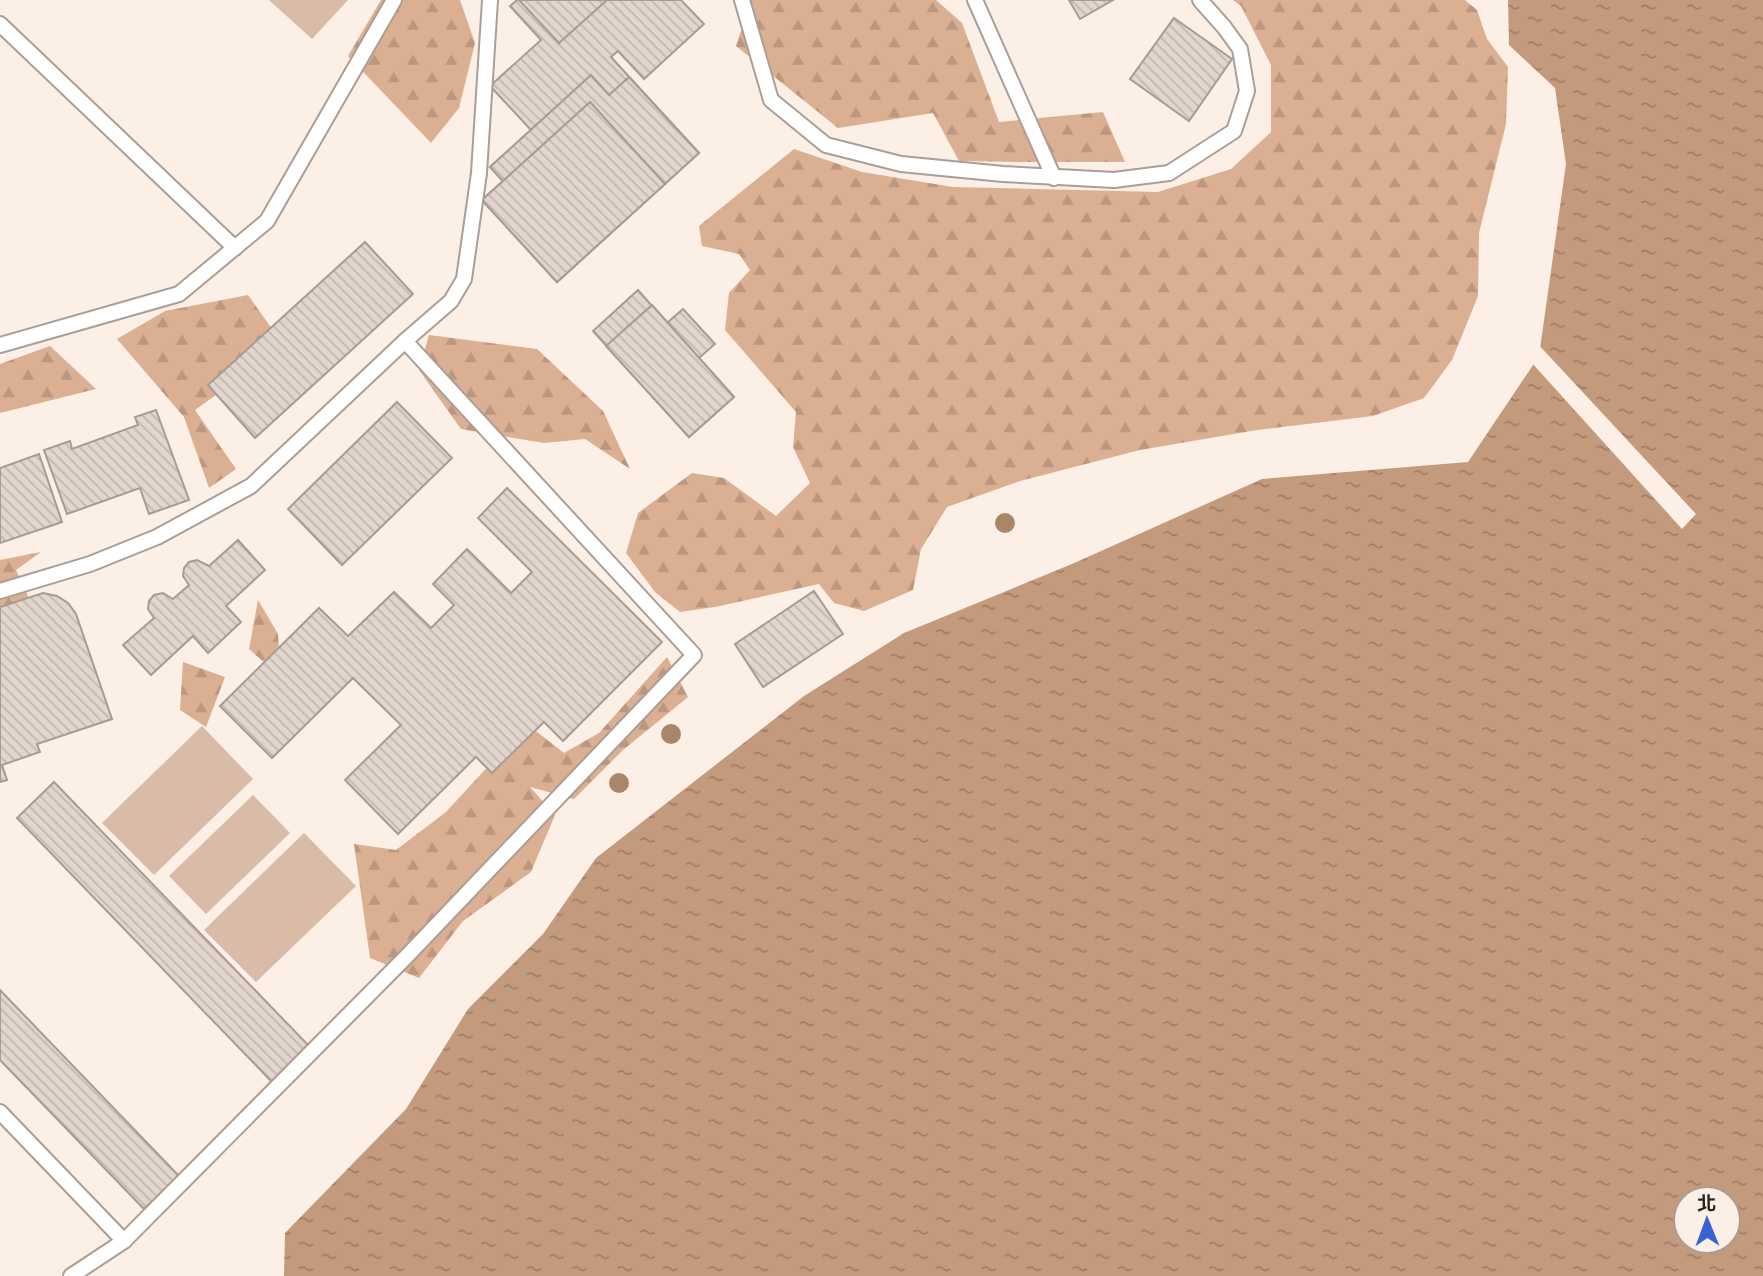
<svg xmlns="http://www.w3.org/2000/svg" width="1763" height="1276" font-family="'Asap Condensed','Noto Sans TC',sans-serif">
<defs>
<pattern id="forest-firs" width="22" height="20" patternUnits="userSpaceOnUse" patternTransform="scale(1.75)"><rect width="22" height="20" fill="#dbaf92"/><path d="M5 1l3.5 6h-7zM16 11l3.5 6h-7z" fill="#bc967e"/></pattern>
<pattern id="water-ripples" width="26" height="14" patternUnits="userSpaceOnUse" patternTransform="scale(1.75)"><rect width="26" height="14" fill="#c49a7d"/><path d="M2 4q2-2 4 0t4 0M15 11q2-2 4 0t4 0" fill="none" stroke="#9f7d66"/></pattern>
<pattern id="building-back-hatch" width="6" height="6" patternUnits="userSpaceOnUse" patternTransform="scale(1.75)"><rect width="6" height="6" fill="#e2d5cd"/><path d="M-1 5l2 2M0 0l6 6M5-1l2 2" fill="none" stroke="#c2b7b0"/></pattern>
</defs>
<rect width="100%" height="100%" fill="#fcefe6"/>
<g fill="url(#forest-firs)">
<path d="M381 0H460L475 43 459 108 431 143 348 56Z"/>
<path d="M751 0H936L962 23 999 122 1103 112 1125 162H1016L959 161 933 113 838 128 736 46Z"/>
<path d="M1233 0H1465L1477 10 1487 39 1508 67 1506 124 1479 233 1478 296 1452 360 1424 398 1373 416 1257 430 1140 450 1020 481 947 507 921 549 913 590 864 611 834 603 819 584 715 607 680 612 655 592 626 553 638 513 692 473 724 478 776 516 810 483 793 447 796 412 725 330 729 293 750 270 739 254 702 246 699 226 794 149 862 172 953 187 1158 192 1231 169 1271 132V65L1241 6Z"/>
<path d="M248 295 284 346 195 410 236 469 209 488 184 417 117 339 165 311Z"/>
<path d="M429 335 537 349 603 411 630 469 585 439 544 443 461 429 419 370Z"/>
<path d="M50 346 96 389 0 413V364Z"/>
<path d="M41 552 16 570 56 656 0 639V560Z"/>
<path d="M258 600 278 634 281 677 249 649Z"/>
<path d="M667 657 688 697 623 750 574 799 530 787 555 815 531 872 463 921 419 978 370 958 354 844 396 850 446 812 527 724 564 753 599 733Z"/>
<path d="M183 662 225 677 206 727 180 710Z"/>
</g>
<g fill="#d9bba7">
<path d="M269 0H348L312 39Z"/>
<path d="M202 726 253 779 154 875 102 823Z"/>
<path d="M253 795 290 833 206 914 169 876Z"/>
<path d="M304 833 356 886 256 982 204 930Z"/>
</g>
<path fill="url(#water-ripples)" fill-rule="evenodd" d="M1508 0H1763V1276H284L285 1233 406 1109 468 1009 543 934 596 858 804 696 904 633 1072 564 1262 479 1468 462 1539 356 1566 164 1555 88 1509 45ZM1686 1199H1728V1241H1686Z"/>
<path fill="#fcefe6" d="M1537 343 1696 514 1682 529 1531 362 1535 355Z"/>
<g fill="url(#building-back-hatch)" stroke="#a89b94" stroke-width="2">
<path d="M517 0H681L704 24 644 79 618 51 611 57 699 153 557 282 482 200 503 181 490 167 531 130 490 86 541 40 510 6Z"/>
<path d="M519 0H607L559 43Z"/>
<path d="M1069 0H1113L1080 19Z"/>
<path d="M1174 18 1232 59 1189 121 1130 79Z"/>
<path d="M591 75 609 95 629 77 699 153 557 282 482 200 503 181 490 167Z"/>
<path d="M590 102 665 184 557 282 482 200Z"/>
<path d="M365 242 413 294 255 438 208 385Z"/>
<path d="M638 290 667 323 683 309 715 344 699 358 734 397 689 437 593 331Z"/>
<path d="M652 305 734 397 689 437 606 346Z"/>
<path d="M397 402 452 458 342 565 288 509Z"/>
<path d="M156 410 189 500 149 514 140 488 67 514 44 450 70 441 72 449 138 425 135 417Z"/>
<path d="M39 454 62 522 0 543V468Z"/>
<path d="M507 488 662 642 563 741 544 722 492 773 476 757 398 834 345 780 401 725 353 678 272 758 220 706 319 608 348 636 394 592 431 628 454 605 433 584 467 549 511 593 532 572 478 518Z"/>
<path d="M238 540 265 570 226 606 241 622 208 653 193 636 151 675 123 645 154 618 148 609 149 601 154 595 163 593 173 599 189 585 183 576 184 568 189 562 197 560 209 566Z"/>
<path d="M814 591 843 634 763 687 735 644Z"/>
<path d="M43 593 57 596 68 603 76 614 112 719 37 744 40 752 2 765 7 780 0 782V607Z"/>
<path d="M54 782 309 1046 272 1082 17 818Z"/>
<path d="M0 990 179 1176 144 1209 0 1060Z"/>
</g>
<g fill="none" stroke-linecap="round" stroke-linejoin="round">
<defs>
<g id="service">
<path d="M742 0 771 100 826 145 901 164 1003 174 1114 180 1169 173 1234 131 1247 91 1240 49 1224 27 1200 0"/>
<path d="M975 0 1054 178"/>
<path d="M0 24 235 248"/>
<path d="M405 341 451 301 464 279 479 173 490 0"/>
<path d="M0 345 179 294 267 221 394 0"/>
<path d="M0 591 90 564 157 537 251 486 405 341 694 655 406 957 124 1241 71 1276"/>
<path d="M0 1112 124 1241"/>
</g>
</defs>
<use href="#service" stroke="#aa9e96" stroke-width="18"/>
<use href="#service" stroke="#fff" stroke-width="14"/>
</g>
<g fill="#aa8668">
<circle cx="1005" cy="523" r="10"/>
<circle cx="671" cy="734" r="10"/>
<circle cx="619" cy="783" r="10"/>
</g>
<g transform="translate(1707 1220) rotate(359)"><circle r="33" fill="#fcefe6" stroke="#a89e97" stroke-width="2"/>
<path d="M0-5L12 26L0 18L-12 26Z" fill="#3662d2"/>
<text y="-10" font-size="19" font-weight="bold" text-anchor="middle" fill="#292421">北</text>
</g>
</svg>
